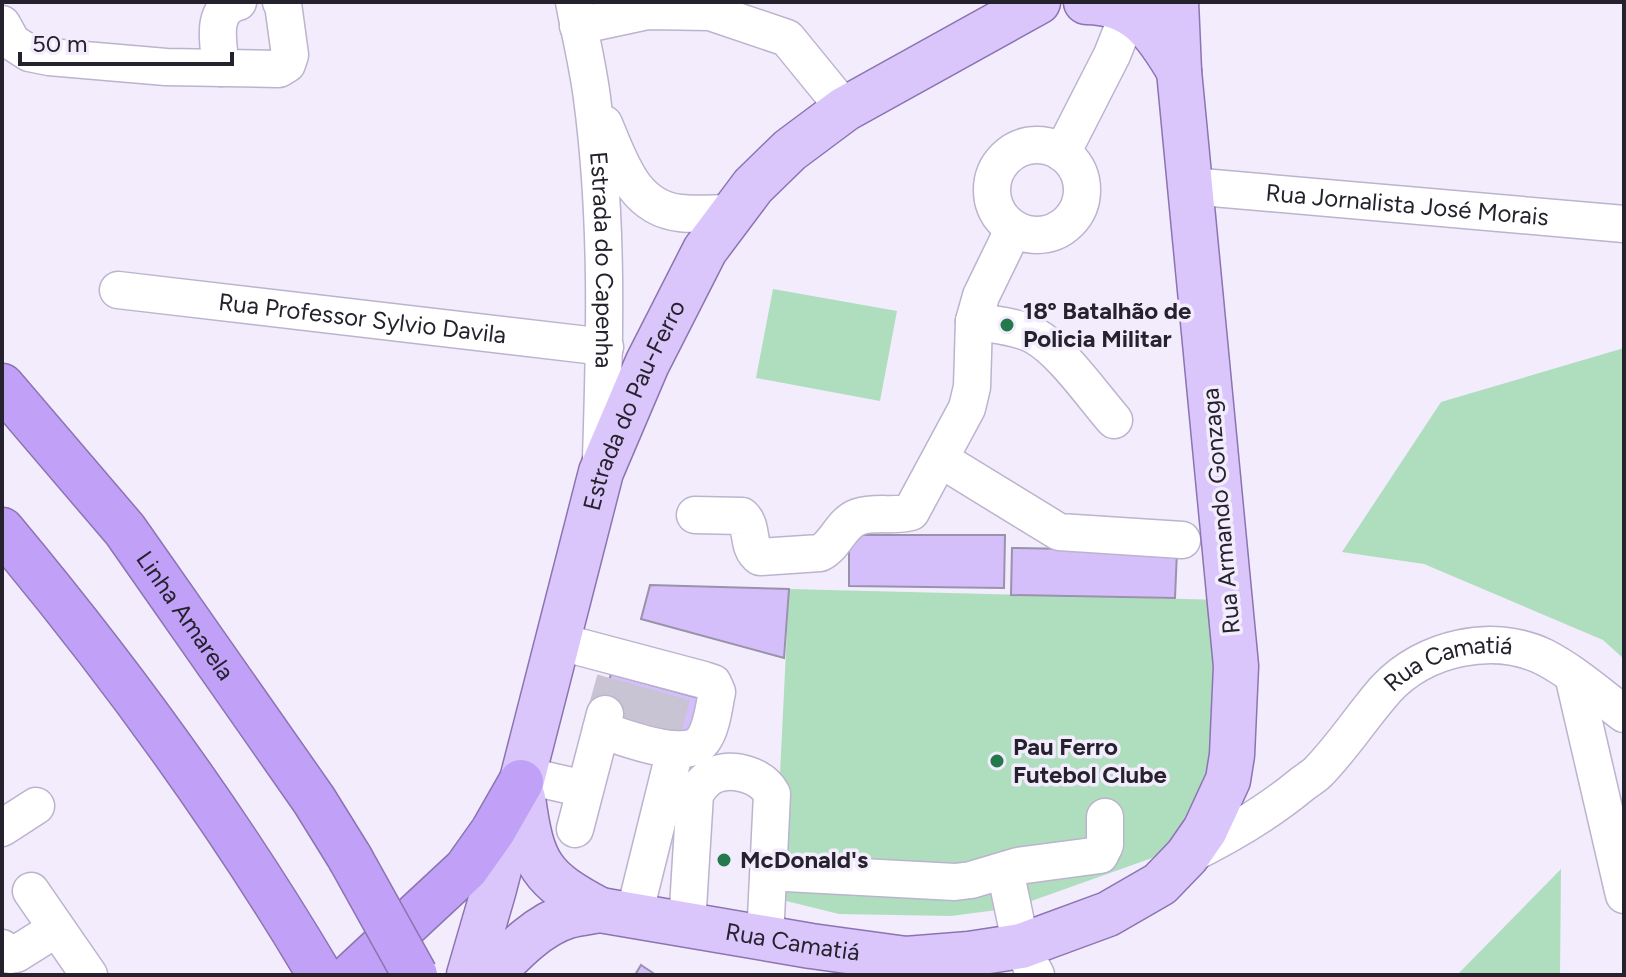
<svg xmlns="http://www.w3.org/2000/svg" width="1626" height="977" font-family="Figtree,sans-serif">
<rect width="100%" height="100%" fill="#f2ecfd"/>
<g fill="#afdebe">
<path d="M773 289 897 311 880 401 756 378Z"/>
<path d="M1624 348V659L1603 640 1424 564 1342 552 1441 402Z"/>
<path d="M789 589 1224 600 1222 733 1188 826 1152 858 1012 908 951 916 839 914 774 898Z"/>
<path d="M1561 869 1560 975H1457Z"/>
</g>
<g fill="#d4bffb" stroke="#9a91aa" stroke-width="2">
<path d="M849 535H1005L1004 588 849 586Z"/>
<path d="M1012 548 1177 551 1175 598 1011 595Z"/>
<path d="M650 585 789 589 784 658 641 619Z"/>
<path d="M611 674 702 699 691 738 600 712Z"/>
<path d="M641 965 656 975H635Z"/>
</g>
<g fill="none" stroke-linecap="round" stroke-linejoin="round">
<g stroke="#c9c4d3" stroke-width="36" stroke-dasharray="36 18" stroke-linecap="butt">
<path d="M605 714 616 675"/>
<path d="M631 721 642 682"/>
<path d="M663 730 674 691"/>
</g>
<defs>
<g id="minor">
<path id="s1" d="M574 2C580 34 588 66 592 98 608 218 605 338 601 458"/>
<path d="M2 24 12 42 29 53 49 57 166 67 279 69 287 64 290 55 283 4 281 2"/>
<path d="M578 26 648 11 710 12 787 38 845 109"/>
<path d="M221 68C219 45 209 10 238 2"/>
<path d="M604 124C620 161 633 208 680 213 697 215 714 213 731 213"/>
<circle cx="1037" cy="190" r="45"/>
<path d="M1062 153 1112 55 1133 2"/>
<path id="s2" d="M1190 186 1624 224"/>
<path id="s3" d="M118 290 605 347"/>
<path d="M974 321C993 325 1018 326 1035 336 1062 351 1093 396 1114 420"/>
<path d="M940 459 1059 532 1182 540"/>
<path d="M695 515 742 516C754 527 746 548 760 557L820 553C836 545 841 523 858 517 875 511 895 517 911 512L967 408 972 387 974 321 981 296 1013 230"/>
<path d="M557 641 704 680 713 683 717 692C714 706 712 728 703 740 687 763 623 737 601 730"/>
<path d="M1573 675 1624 895"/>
<path d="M523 775 585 789"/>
<path d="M2 828 36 806"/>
<path d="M575 829 605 714"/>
<path id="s4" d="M1187 856C1228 836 1266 814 1301 785 1307 780 1315 776 1320 770 1344 745 1363 715 1386 689 1424 648 1493 632 1544 657 1573 672 1598 694 1624 714"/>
<path d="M1005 870 1021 946 1036 975"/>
<path d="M786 873 955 882 971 880 1018 866 1100 855 1105 845V817"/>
<path d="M31 891 89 975"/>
<path d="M634 915 675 750"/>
<path d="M687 924 695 794C700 786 705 779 714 775 733 767 762 775 772 794L765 938"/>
<path d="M2 948 10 955 16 954 56 929"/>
</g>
<g id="major">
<path d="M1086 2C1136 2 1156 32 1179 71"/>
<path d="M523 798C532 865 541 879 600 910"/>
<path id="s5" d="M469 975 494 889 601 472 647 364 705 250 753 186 790 150 845 109 1038 2"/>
<path id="s6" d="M491 975C512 953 538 925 568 916 578 913 590 912 600 910L811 946 906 959 969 954 1021 946 1108 914 1160 884 1187 856 1205 830 1228 780 1232 755 1236 666 1179 71 1176 2"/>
</g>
<g id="highway">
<path id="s7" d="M2 386 125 530 314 800 350 858"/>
<path d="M2 530C119 670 227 818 320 975"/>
<path d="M352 975 466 869 493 831 521 782"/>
</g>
</defs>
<use href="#minor" stroke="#bcb3ce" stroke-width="39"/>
<use href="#major" stroke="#8b74b1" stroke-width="47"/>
<use href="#highway" stroke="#8b74b1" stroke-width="47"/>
<use href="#minor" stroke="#fff" stroke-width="36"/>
<use href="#major" stroke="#dac6fb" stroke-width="44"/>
<use href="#highway" stroke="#c1a0f8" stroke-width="44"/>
<defs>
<path id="highway-bridge" d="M350 858 415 975"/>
</defs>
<use href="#highway-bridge" stroke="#8b74b1" stroke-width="47" stroke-linecap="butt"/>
<use href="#highway-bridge" stroke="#c1a0f8" stroke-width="44"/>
</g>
<g fill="#24784b" stroke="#f2ecfd" stroke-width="3">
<circle cx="1007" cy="325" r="8"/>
<circle cx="997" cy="761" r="8"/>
<circle cx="724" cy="860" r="8"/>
</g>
<g text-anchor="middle" stroke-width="7" stroke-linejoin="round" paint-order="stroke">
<g font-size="24" fill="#26222d" stroke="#f2ecfd">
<text dy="8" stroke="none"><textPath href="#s2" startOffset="218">Rua Jornalista José Morais</textPath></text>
<text dy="8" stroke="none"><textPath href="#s1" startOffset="260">Estrada do Capenha</textPath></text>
<text dy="8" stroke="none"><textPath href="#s3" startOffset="246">Rua Professor Sylvio Davila</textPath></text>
<text dy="8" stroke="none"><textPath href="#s5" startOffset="594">Estrada do Pau-Ferro</textPath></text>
<text transform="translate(1221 511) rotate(-95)" y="8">Rua Armando Gonzaga</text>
<text dy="8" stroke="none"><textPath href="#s7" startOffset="294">Linha Amarela</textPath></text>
<text dy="8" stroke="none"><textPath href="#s4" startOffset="334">Rua Camatiá</textPath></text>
<text dy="8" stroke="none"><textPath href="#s6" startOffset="326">Rua Camatiá</textPath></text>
</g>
<g font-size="24" font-weight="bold" fill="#26222d" stroke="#f2ecfd" text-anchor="start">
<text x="1023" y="319">18º Batalhão de<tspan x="1023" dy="28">Policia Militar</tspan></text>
<text x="1013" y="755">Pau Ferro<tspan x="1013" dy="28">Futebol Clube</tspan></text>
<text x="740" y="868">McDonald's</text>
</g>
</g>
<rect width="1626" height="977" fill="none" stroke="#26222d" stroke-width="8"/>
<path d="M20 52v12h212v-12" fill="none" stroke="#26222d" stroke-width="4"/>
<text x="32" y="52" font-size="24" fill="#26222d" stroke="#f2ecfd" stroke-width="6" paint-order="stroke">50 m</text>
</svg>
